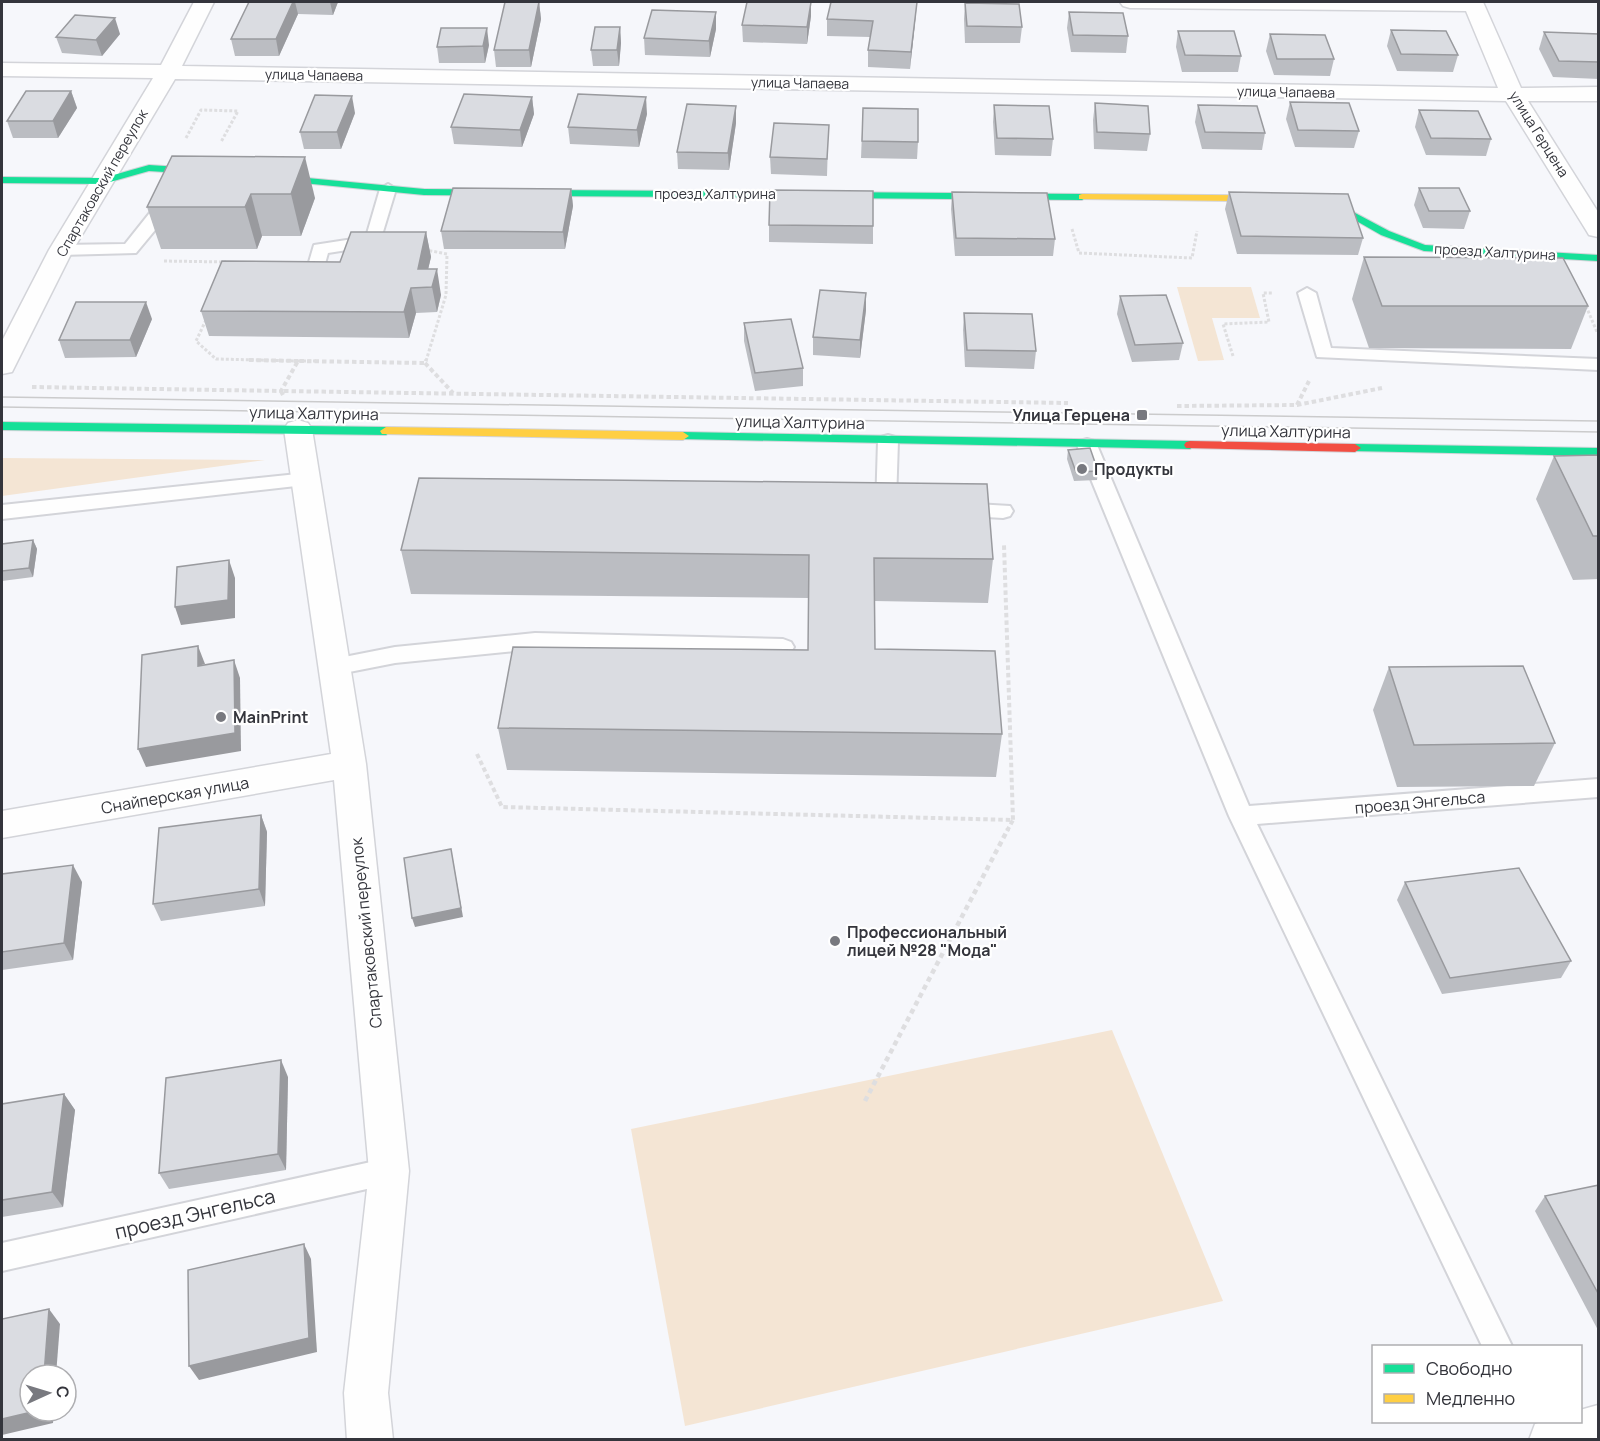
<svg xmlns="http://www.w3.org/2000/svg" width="1600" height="1441" font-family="Manrope,sans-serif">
<rect width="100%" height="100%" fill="#f6f7fb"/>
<g fill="#f4e5d4">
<path d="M1177 287H1251L1260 318H1212L1224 360 1198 361Z"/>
<path d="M2 458 265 460 2 496Z"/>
<path d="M1112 1030 1223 1301 685 1426 631 1129Z"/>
</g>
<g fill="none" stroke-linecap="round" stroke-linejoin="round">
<defs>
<g id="lane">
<path d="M388 184 396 189 379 245 328 253 321 278H290L287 274 290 270 307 269 314 245 366 237 380 189Z"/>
<path d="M170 193 178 198 170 212 136 253 61 255 53 250 61 245 125 244 164 195Z"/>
<path d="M1307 288 1316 293 1331 348 1598 359V370L1317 357 1298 293Z"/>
<path d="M888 435 895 437 898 441 896 502 903 508 900 513H879L876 508 878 441 881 437Z"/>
<path d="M1087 439 1094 441 1097 445 1249 806 1598 779V797L1257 824 1512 1346H1482L1229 816 1077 445 1080 441Z"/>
<path d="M307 473 314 474 317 479 314 484 2 519V505Z"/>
<path d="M959 503 1010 506 1013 511 1010 516 1003 518 952 515 949 510 952 505Z"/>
<path d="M535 633 783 639 791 642 794 647 791 652 783 655 535 649 395 663 334 675 326 673 323 667 326 661 334 659 395 647Z"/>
<path d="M389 1158 399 1162 403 1171 399 1180 389 1184 2 1271V1243Z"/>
</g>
<g id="street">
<path d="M194 2H214L182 66 1498 88 1466 11 1130 8 1123 6 1120 2H1483L1521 88 1598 87V101H1528L1598 212V237L1589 235 1586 230 1506 101 175 79 73 250 12 372 2 374V341L49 250 153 78 2 76V63L161 65Z"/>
<path d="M298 420 308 423 312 429 366 764 409 1171 388 1393 393 1440H347L344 1393 369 1171 334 780 2 838V811L331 754 284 429 288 423Z"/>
<path d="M1598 1405V1440H1529L1535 1424 1541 1422H1580V1410Z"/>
</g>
<g id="fast">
<path d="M149 165 211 169 216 172 211 175 149 171 103 184 2 183V177L103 178Z"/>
<path d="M265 174 424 189 1082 194 1087 197 1082 200 424 195 262 179V175Z"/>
<path d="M1342 206 1389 231 1425 245 1598 255V261L1424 251 1381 235 1339 211V207Z"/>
<path d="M2 422 386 427 392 431 386 435 2 430Z"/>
<path d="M683 432 1190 441 1196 445 1190 449 679 439 677 436Z"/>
<path d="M1355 444 1598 448V456L1351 451 1349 448Z"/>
</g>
<g id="slow">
<path d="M1082 194 1324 196 1347 209 1339 211 1322 202 1079 199V195Z"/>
<path d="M386 427 683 432 689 436 683 440 382 434 380 431Z"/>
</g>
<path id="jam" d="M1190 441 1355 444 1361 448 1355 452 1186 448 1184 445 1186 442Z"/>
</defs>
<use href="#lane" stroke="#d3d4d9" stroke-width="4"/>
<use href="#street" stroke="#d3d4d9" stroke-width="3"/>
<use href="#fast" stroke="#d3d4d9" stroke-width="2"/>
<use href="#slow" stroke="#d3d4d9" stroke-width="2"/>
<use href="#jam" stroke="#d3d4d9" stroke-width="2"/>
<g stroke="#dedee0" stroke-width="3" stroke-dasharray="3 2" stroke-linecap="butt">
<path d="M186 138 201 110 238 111 221 142"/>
<path d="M1072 229 1079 253 1192 258 1197 231"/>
<path d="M164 261 226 262"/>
<path d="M1586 306 1597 332"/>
<path d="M206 320 196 341 216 359 298 361"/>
<path d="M1233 356 1223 324 1269 322 1263 293H1273"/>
<path d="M298 361H318"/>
<path d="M426 361 446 295 447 254 426 250"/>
</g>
<g stroke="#dedee0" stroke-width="4" stroke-dasharray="4.5 3" stroke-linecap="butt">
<path d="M249 360 298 361"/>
<path d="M425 363 453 393"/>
<path d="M32 387 281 391 298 361 425 363 426 360"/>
<path d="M283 395 281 391 1068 403"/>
<path d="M1297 405 1309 381"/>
<path d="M1177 406 1297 405 1382 388"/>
<path d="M477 754 502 807 1013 820 1004 545"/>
<path d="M1007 831 1013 820"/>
</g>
<path stroke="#dedee0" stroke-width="4.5" stroke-dasharray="5 4" stroke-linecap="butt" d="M865 1101 1008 829"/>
<use href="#lane" fill="#fefefe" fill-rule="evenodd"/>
<use href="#street" fill="#fefefe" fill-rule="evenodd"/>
<use href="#fast" fill="#16e098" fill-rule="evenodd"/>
<use href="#slow" fill="#ffcf43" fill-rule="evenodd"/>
<use href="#jam" fill="#f24e42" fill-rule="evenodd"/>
<g stroke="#cbcbcc" stroke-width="1.5">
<path d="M2 397 1598 421"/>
<path d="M2 407 1598 432"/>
</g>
</g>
<g fill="#bbbdc2">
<path d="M249 2H338L333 15 298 14 279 56H235L231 39Z"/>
<path d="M539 2 541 19 531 67H496L494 50Z"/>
<path d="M965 3 1022 27 1020 43H965L964 19Z"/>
<path d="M1069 12 1128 36 1126 53 1071 52 1067 28Z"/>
<path d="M916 13 910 69 868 67V50L870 37 827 36V19Z"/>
<path d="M811 16 807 44 743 42 742 25Z"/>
<path d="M620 27 621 43 619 66H593L591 50Z"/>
<path d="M716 29 710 57 645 55 644 38Z"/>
<path d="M1391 30 1458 55 1453 72 1397 71 1387 46Z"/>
<path d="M1178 31 1241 56 1238 72H1182L1176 47Z"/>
<path d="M1544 32 1599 34V79L1553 77 1539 49Z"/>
<path d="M120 34 102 56 62 53 56 37Z"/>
<path d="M1270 34 1334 59 1330 76 1274 75 1266 51Z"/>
<path d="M489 45 485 63H439L437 47Z"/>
<path d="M71 91 77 108 58 138H13L7 121Z"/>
<path d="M532 97 534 114 522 147 454 144 451 127Z"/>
<path d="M1290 102 1359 131 1354 148 1295 147 1286 119Z"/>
<path d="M1095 103 1150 134 1147 151 1094 149 1093 120Z"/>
<path d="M994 105 1053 139 1051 156 995 155 993 122Z"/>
<path d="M1198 105 1265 133 1262 150 1202 149 1195 122Z"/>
<path d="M863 108 918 142 917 159 861 158Z"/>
<path d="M1419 110 1491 139 1486 156 1426 155 1415 127Z"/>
<path d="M355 113 341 149H304L300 132Z"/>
<path d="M647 114 639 147 570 144 568 127Z"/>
<path d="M736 123 729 170 678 169 677 152Z"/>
<path d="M828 142 827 176 771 174 770 157Z"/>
<path d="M172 156 315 198 301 236H262L257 249H161L147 207Z"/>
<path d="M1419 188 1470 211 1464 229 1423 228 1414 205Z"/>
<path d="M571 189 573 206 565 249H444L441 231Z"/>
<path d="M952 192 1055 239 1053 256H955L951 209Z"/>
<path d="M1229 192 1363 238 1358 255 1237 254 1225 209Z"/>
<path d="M769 225 873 226V244L769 242Z"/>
<path d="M426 232 431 257 428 269 441 295 437 312 416 313 409 338 209 336 201 311Z"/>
<path d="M1364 257 1588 306 1571 349 1369 348 1352 299Z"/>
<path d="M866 293V310L860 358 813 355V337Z"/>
<path d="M1120 296 1183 343 1179 360 1132 362 1117 314Z"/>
<path d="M964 313 1036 351 1034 369 965 367 963 330Z"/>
<path d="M152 319 136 357 65 358 59 340Z"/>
<path d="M744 323 803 368V386L755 391 744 341Z"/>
<path d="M1068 450 1098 471 1097 480 1074 481 1067 459Z"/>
<path d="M1599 455V579L1573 580 1536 499 1554 456Z"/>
<path d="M419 478 993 559 988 603 874 601 875 649 1002 734 996 777 507 770 498 728 808 650 809 598 411 594 401 550Z"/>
<path d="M33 540 37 549 33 577 2 581V544Z"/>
<path d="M1389 667 1555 743 1534 786 1397 787 1373 710Z"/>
<path d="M261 815 267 832 265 906 161 921 153 904Z"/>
<path d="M2 874 82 882 73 960 2 970Z"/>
<path d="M1405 882 1571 961 1561 978 1442 994 1397 900Z"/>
<path d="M288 1077 286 1170 169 1189 159 1173Z"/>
<path d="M64 1094 75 1110 63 1207 2 1217V1104Z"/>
<path d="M1599 1185V1332L1535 1211 1545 1196Z"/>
</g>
<g fill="#999a9e">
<path d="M293 2H295L298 14 279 56 276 39Z"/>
<path d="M330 2H338L333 15Z"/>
<path d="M539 2 541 19 531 67 529 50Z"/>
<path d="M811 2V16L807 44V27Z"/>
<path d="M917 2 916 13 910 69 911 52Z"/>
<path d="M716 12V29L710 57 709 41Z"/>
<path d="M115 18 120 34 102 56 96 40Z"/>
<path d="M620 27 621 43 619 66 617 50Z"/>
<path d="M487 28 489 45 485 63 483 46Z"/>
<path d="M71 91 77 108 58 138 53 121Z"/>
<path d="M352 96 355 113 341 149 337 132Z"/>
<path d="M532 97 534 114 522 147 520 130Z"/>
<path d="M646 97 647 114 639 147 637 130Z"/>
<path d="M736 106V123L729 170 728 153Z"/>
<path d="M305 157 315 198 301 236 291 194Z"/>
<path d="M571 189 573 206 565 249 563 232Z"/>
<path d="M251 194 262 236 257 249 245 207Z"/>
<path d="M426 232 431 257 424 287 418 269Z"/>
<path d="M437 269 441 295 437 312 432 287Z"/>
<path d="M411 288 416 313 409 338 404 312Z"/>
<path d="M866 293V310L860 358V340Z"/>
<path d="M146 302 152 319 136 357 130 340Z"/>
<path d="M33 540 37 549 33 577 29 568Z"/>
<path d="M229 560 235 578V618L181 625 175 607Z"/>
<path d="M198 646 205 664 198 666Z"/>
<path d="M234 660 240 678 241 751 146 767 138 749Z"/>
<path d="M261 815 267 832 265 906 259 889Z"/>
<path d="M451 849 463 917 415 927 412 918Z"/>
<path d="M73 865 82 882 73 960 64 943Z"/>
<path d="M281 1060 288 1077 286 1170 278 1154Z"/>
<path d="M64 1094 75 1110 63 1207 52 1192Z"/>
<path d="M304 1244 311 1259 317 1352 199 1380 189 1366Z"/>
<path d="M49 1309 60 1324 56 1375H44Z"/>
<path d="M36 1411H54L53 1423 2 1435V1419Z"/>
</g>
<g fill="#dadce1" stroke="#999a9e" stroke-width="1.5">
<path d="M249 2H293L276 39H231Z"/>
<path d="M505 2H539L529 50H494Z"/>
<path d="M747 2H811L807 27 742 25Z"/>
<path d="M831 2H917L911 52 868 50 873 21 827 19Z"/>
<path d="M965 3 1019 4 1022 27 967 26Z"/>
<path d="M652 10 716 12 709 41 644 38Z"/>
<path d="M1069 12 1123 13 1128 36 1073 35Z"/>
<path d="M75 15 115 18 96 40 56 37Z"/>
<path d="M595 27H620L617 50H591Z"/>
<path d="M441 28H487L483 46 437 47Z"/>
<path d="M1391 30 1446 31 1458 55 1401 54Z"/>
<path d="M1178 31H1234L1241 56 1185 55Z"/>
<path d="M1544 32 1599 34V62L1559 61Z"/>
<path d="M1270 34 1325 35 1334 59H1277Z"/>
<path d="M26 91H71L53 121H7Z"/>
<path d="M464 94 532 97 520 130 451 127Z"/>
<path d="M578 94 646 97 637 130 568 127Z"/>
<path d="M315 95 352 96 337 132H300Z"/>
<path d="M1290 102 1349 103 1359 131 1298 130Z"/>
<path d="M1095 103 1148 106 1150 134 1097 132Z"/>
<path d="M687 104 736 106 728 153 677 152Z"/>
<path d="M994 105 1049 106 1053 139 997 138Z"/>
<path d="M1198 105 1257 106 1265 133 1205 132Z"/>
<path d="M863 108 918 109V142L862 141Z"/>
<path d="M1419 110 1478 111 1491 139 1431 138Z"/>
<path d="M774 123 829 125 827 159 770 157Z"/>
<path d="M172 156 305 157 291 194H251L245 207H147Z"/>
<path d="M453 188 571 189 563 232 441 231Z"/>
<path d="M1419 188H1459L1470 211H1429Z"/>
<path d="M770 190 873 191V226L769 225Z"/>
<path d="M952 192 1047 193 1055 239 956 238Z"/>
<path d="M1229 192 1348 194 1363 238 1241 236Z"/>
<path d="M351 232H426L418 269H437L432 287 411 288 404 312 201 311 222 261 340 262Z"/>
<path d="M1364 257 1563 258 1588 306H1382Z"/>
<path d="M820 290 866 293 860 340 813 337Z"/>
<path d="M1166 295 1183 343 1135 345 1120 296Z"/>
<path d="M76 302H146L130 340H59Z"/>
<path d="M964 313 1032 314 1036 351 967 350Z"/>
<path d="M791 319 803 368 755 373 744 323Z"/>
<path d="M1090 448 1098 471 1076 472 1068 450Z"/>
<path d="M1599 455V536H1593L1554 456Z"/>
<path d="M419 478 987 484 993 559 874 558 875 649 995 651 1002 734 498 728 513 647 808 650 809 555 401 550Z"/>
<path d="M33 540 29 568 2 571V544Z"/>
<path d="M229 560 228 600 175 607 177 567Z"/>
<path d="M198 646V666L234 660 235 733 138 749 142 655Z"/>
<path d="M1523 666 1555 743 1414 745 1389 667Z"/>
<path d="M261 815 259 889 153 904 159 828Z"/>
<path d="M451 849 461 908 412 918 404 858Z"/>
<path d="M73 865 64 943 2 952V874Z"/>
<path d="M1519 868 1571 961 1450 978 1405 882Z"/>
<path d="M281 1060 278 1154 159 1173 166 1078Z"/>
<path d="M64 1094 52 1192 2 1200V1104Z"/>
<path d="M1599 1185V1295L1545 1196Z"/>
<path d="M304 1244 309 1338 189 1366 188 1270Z"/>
<path d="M49 1309 44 1375H30V1411H36L2 1419V1319Z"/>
</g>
<g fill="#78797f" stroke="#fff" stroke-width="2">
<rect x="1136" y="409" width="12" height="12" rx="3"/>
<circle cx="1082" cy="469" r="6"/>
<circle cx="221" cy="717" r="6"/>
<circle cx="835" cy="941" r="6"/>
</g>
<g text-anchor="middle" stroke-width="4.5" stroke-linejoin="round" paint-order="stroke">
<g font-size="14" fill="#34353c" stroke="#fff">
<text transform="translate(314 75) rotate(1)" y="5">улица Чапаева</text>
<text transform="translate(800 83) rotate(1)" y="5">улица Чапаева</text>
<text transform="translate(1286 92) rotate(1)" y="5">улица Чапаева</text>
<text transform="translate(1539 134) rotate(58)" y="5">улица Герцена</text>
<text transform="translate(102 183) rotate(-60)" y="5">Спартаковский переулок</text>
<text x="715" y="199">проезд Халтурина</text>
<text transform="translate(1495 252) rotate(3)" y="5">проезд Халтурина</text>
</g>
<g font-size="16" fill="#34353c" stroke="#fff">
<text transform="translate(314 413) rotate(1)" y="6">улица Халтурина</text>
<text transform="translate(800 422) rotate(1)" y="6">улица Халтурина</text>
<text transform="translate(1286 431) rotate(1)" y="6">улица Халтурина</text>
<text transform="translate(175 795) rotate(-10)" y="6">Снайперская улица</text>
<text transform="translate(1420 802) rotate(-5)" y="6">проезд Энгельса</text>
<text transform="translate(366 933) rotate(-96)" y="6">Спартаковский переулок</text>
</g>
<g font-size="16" font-weight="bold" fill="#34353c" stroke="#fff" text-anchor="start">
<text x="1130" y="421" text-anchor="end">Улица Герцена</text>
<text x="1094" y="475">Продукты</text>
<text x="233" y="723">MainPrint</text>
<text x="847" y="938">Профессиональный<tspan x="847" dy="18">лицей №28 "Мода"</tspan></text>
</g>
<g font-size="20" fill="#34353c" stroke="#fff">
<text transform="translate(195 1214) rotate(-13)" y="7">проезд Энгельса</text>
</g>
</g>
<rect width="1600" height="1441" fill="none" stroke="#34353c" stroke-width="6"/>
<rect x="1372" y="1345" width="210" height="78" fill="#ffffff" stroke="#aeaeb1" stroke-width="1.5"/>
<rect x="1384" y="1364" width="30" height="9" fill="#16e098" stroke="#aeaeb1" stroke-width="1.5"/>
<text x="1426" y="1375" font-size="18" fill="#34353c">Свободно</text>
<rect x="1384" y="1394" width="30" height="9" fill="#ffcf43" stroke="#aeaeb1" stroke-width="1.5"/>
<text x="1426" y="1405" font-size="18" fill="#34353c">Медленно</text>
<g transform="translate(48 1393) rotate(86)"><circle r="28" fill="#ffffff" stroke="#aeaeb1" stroke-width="1.5"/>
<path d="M0-4.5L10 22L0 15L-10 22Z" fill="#78797f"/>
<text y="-9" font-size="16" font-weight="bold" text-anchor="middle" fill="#34353c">С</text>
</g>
</svg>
